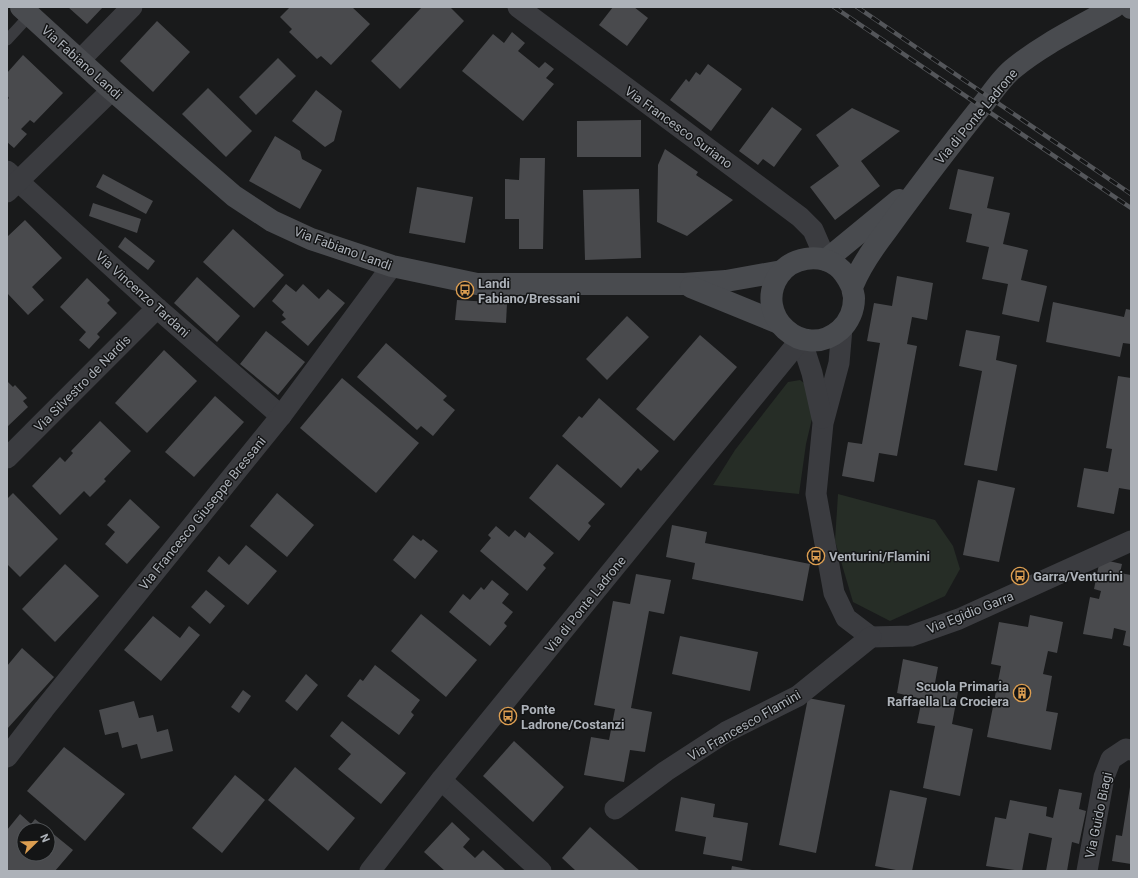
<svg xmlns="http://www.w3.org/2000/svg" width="1138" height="878" font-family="Roboto,sans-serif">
<rect width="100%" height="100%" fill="#191a1b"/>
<g fill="#262d26">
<path d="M800 380 808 386 815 406 806 444 799 494 713 485 735 450 777 396 788 382Z"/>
<path d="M838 494 935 520 953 546 960 569 945 596 890 621 853 602 835 541Z"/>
</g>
<g fill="#494a4d" fill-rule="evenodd">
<path d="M68 7H103L87 24Z"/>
<path d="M290 7H352L370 24 331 65 321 56 317 59 289 32 292 29 280 17Z"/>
<path d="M422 7H450L464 21 400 89 371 61Z"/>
<path d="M613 7H634L648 18 627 46 599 25Z"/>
<path d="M157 21 190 52 153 92 120 61Z"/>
<path d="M512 32 525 43 518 51 539 68 545 62 554 69 546 78 554 84 523 121 462 71 493 34 504 43Z"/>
<path d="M23 55 63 93 34 123 30 120 21 129 27 134 14 148 7 142V100L9 98 7 95V73Z"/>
<path d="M278 58 296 76 256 115 239 97Z"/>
<path d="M708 64 742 89 711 131 670 100 686 79 689 82 696 72 700 75Z"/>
<path d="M208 88 252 131 226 157 182 114Z"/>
<path d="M316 90 342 111 334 141 325 147 292 121Z"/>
<path d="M772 107 802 129 774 167 763 159 758 165 739 151Z"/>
<path d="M852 108 900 131 861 161 880 186 835 220 810 187 839 166 816 135Z"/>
<path d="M641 120V157H577V121Z"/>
<path d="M275 136 300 151 302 159 322 170 300 209 249 181Z"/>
<path d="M665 149 698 172 696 175 733 200 687 236 657 222 658 165Z"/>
<path d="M520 158H545L543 249H519V219H505V179L519 180Z"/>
<path d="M958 169 994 177 987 208 1010 213 1003 244 1028 250 1021 280 1047 286 1039 322 1002 314 1008 284 982 279 989 247 966 242 972 214 949 209Z"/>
<path d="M103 174 153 201 146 214 96 187Z"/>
<path d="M417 187 473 197 465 243 409 233Z"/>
<path d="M639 189 641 258 585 260 583 190Z"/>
<path d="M93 203 141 219 137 233 89 216Z"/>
<path d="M25 220 62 258 32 287 44 300 28 315 7 293V237Z"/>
<path d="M233 229 284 275 254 308 203 262Z"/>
<path d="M125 237 155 261 148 270 118 247Z"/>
<path d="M897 276 933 283 927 320 912 317 907 344 917 346 897 456 879 453 874 482 842 476 848 442 862 444 880 343 867 341 874 303 892 306Z"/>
<path d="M197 277 240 316 217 342 174 303Z"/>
<path d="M87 278 110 300 107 303 117 313 97 334 100 337 89 349 79 340 86 332 60 307Z"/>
<path d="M286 284 296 292 303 284 319 299 328 289 345 303 308 346 281 322 286 319 282 315 284 312 272 301Z"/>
<path d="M457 300 507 303 506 323 455 320Z"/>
<path d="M1053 302 1124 317 1126 309 1131 310V344L1123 343 1120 357 1046 342Z"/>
<path d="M627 316 649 337 607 380 586 359Z"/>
<path d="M966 330 1000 336 996 360 1017 365 997 471 964 465 982 371 959 366Z"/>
<path d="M266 331 305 362 278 395 240 364Z"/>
<path d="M700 335 737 367 674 441 636 409Z"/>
<path d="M386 343 447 396 443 400 455 410 433 436 421 426 417 430 357 377Z"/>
<path d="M164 350 197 381 147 433 115 403Z"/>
<path d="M1118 376 1131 378V490L1119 488 1114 514 1077 507 1084 468 1108 472 1112 449 1106 448Z"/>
<path d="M342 378 419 443 376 493 300 428Z"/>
<path d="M7 381 13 387 15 385 27 398 23 401 28 407 7 427Z"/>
<path d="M215 396 244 422 194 477 165 452Z"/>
<path d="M599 398 659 451 641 471 638 468 621 488 562 436 579 416 582 418Z"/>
<path d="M100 421 131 451 104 479 106 481 90 497 84 491 60 515 32 486 60 457 65 462 73 453 71 451Z"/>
<path d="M557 464 605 504 588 523 591 526 579 541 529 498Z"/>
<path d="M978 480 1015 488 999 562 963 555Z"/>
<path d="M13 493 58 539 20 577 7 564V499Z"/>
<path d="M277 493 314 525 287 557 250 526Z"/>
<path d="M130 499 160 527 127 564 105 544 115 532 107 525Z"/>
<path d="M672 525 707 532 705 543 810 564 803 601 692 579 695 563 666 557Z"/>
<path d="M496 526 509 537 515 530 525 538 529 532 554 553 543 565 546 568 527 591 480 551 491 538 488 535Z"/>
<path d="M413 535 421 541 423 539 438 551 415 579 393 560Z"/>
<path d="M246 545 277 571 248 605 207 571 219 556 229 565Z"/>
<path d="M1100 559 1122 564 1120 573 1131 575V647L1123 645 1126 631 1114 628 1112 639 1083 634 1090 597 1099 599 1101 591 1094 589Z"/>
<path d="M65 564 99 596 55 642 22 609Z"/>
<path d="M636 574 671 580 664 614 649 611 631 708 652 712 645 752 630 750 624 782 584 775 591 737 609 740 615 709 594 705 613 601 630 604Z"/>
<path d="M492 580 509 594 502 603 513 612 504 623 507 626 490 646 449 612 463 594 470 600 481 587 484 590Z"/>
<path d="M206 590 225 606 210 624 191 607Z"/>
<path d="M421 614 477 660 446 697 391 651Z"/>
<path d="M1030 615 1063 622 1057 653 1048 651 1043 674 1052 676 1046 711 1058 713 1051 750 987 737 1001 666 991 664 999 622 1028 627Z"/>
<path d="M153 616 180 638 189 626 200 635 161 681 124 650Z"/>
<path d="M680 636 758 652 750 691 672 674Z"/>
<path d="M22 648 54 677 7 729V666Z"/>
<path d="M903 659 938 667 934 688 958 692 952 724 973 729 960 796 923 788 935 726 917 723 922 699 897 693Z"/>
<path d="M375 665 420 700 411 712 414 715 399 735 347 696 360 679 363 681Z"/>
<path d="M306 674 318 685 297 711 285 701Z"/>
<path d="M243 690 251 696 239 713 231 707Z"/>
<path d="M808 698 845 705 816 853 779 845Z"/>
<path d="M134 701 139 718 153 715 157 732 168 729 173 751 141 759 137 744 122 748 118 732 105 735 99 710Z"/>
<path d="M342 721 406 773 381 804 338 769 351 754 330 736Z"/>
<path d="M514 741 564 787 533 822 483 776Z"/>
<path d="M64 747 125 794 85 841 27 791Z"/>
<path d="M295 767 355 818 328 851 268 800Z"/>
<path d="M235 775 265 800 222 853 192 828Z"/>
<path d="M1130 787H1131V864L1112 861 1116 835 1122 836Z"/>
<path d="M1059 789 1082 793 1079 809 1086 811 1079 844 1072 842 1067 871H1046L1052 838 1029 833 1022 871 986 866 995 817 1006 819 1010 800 1047 807 1046 816 1053 818Z"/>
<path d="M890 790 927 798 912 871H901L875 866Z"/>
<path d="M681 797 715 804 713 817 748 823 742 861 703 854 706 837 675 831Z"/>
<path d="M20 814 31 824 35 819 73 850 55 871H7V830ZM24 830H48V854H24Z"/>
<path d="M452 822 470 839 463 847 475 858 483 850 505 870 503 871H445L424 852Z"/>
<path d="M590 827 640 871H576L562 858Z"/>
<path d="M732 866 752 870V871H731Z"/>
</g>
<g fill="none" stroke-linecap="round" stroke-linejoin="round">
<path stroke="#3b3c40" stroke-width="11" d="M7 40 30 15"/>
<g stroke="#3b3c40" stroke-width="21">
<path d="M518 7 800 217 813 230 826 260"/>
<path d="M80 60 132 7"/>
<path d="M7 171 157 308 281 416"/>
<path d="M7 192 112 90"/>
<path d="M842 328 839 363 823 423 816 494 834 593 846 618 871 637"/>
<path d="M801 339 812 373 822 418"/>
<path d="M7 458 157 308"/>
<path d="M871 637 911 636 959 619 1131 541"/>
<path d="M7 757 44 709 281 416 392 266"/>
<path d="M441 780 541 871"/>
<path d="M615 809 666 771 726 732 798 696 871 637"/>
<path d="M370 871 441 780 801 339"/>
<path d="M1087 871 1104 777 1111 759 1126 749 1131 750"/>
</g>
<g stroke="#494b4f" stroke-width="22">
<path d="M21 7 112 90 234 196 272 221 311 239 392 266 477 284H684L726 281 782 271"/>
<path d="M1130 7 1131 8"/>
<path d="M826 260 899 200"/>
<path d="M691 287 779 323"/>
<path d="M852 287C848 279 845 272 837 266 819 253 792 257 779 275 752 315 803 362 840 330 849 322 854 310 854 298 854 294 851 289 853 285 861 265 874 247 887 230 917 189 948 148 980 108 991 95 1001 78 1014 68 1043 44 1081 26 1114 7"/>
</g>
<defs>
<g id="rail">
<path d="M834 7 1131 208"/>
<path d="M857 7 1131 194"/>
</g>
</defs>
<use href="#rail" stroke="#54565a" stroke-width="4.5"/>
<use href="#rail" stroke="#141516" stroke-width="3" stroke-dasharray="9" stroke-linecap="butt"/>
</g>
<defs>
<symbol id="bus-ring" viewBox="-11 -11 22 22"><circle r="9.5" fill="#141516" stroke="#dc9e51" stroke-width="1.5"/><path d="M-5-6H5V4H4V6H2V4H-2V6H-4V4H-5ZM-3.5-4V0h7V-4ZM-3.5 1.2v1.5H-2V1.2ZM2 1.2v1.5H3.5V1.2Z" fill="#dc9e51"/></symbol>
<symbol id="building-ring" viewBox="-11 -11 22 22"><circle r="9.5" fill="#141516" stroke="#dc9e51" stroke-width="1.5"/><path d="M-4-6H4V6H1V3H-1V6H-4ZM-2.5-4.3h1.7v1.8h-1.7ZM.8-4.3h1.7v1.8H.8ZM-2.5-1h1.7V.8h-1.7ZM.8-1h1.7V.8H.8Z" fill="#dc9e51"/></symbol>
</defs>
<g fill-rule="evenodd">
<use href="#bus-ring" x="455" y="280" width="20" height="20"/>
<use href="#bus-ring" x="806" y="546" width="20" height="20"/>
<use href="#bus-ring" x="1010" y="566" width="20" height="20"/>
<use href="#building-ring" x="1012" y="683" width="20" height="20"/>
<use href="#bus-ring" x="498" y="706" width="20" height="20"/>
</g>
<g text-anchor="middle" stroke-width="3" stroke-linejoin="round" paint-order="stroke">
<g font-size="13" fill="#adb2b9" stroke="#141516">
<text transform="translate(82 62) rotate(42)" y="5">Via Fabiano Landi</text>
<text transform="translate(976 116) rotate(-50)" y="5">Via di Ponte Ladrone</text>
<text transform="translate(679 127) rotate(36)" y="5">Via Francesco Suriano</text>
<text transform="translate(343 248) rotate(20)" y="5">Via Fabiano Landi</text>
<text transform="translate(143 294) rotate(42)" y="5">Via Vincenzo Tardani</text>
<text transform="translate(82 383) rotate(-45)" y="5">Via Silvestro de Nardis</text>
<text transform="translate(202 513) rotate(-51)" y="5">Via Francesco Giuseppe Bressani</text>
<text transform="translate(585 604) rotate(-51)" y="5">Via di Ponte Ladrone</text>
<text transform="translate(970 612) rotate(-22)" y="5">Via Egidio Garra</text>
<text transform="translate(744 725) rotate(-30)" y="5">Via Francesco Flamini</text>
<text transform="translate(1098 815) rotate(-78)" y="5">Via Guido Biagi</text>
</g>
<g font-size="13" font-weight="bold" fill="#adb2b9" stroke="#141516" text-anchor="start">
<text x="478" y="288">Landi<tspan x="478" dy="15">Fabiano/Bressani</tspan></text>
<text x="829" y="561">Venturini/Flamini</text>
<text x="1033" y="581">Garra/Venturini</text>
<text x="1009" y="691" text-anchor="end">Scuola Primaria<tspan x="1009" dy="15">Raffaella La Crociera</tspan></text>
<text x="521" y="714">Ponte<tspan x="521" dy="15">Ladrone/Costanzi</tspan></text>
</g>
</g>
<rect width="1138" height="878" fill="none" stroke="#adb2b9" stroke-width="16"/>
<g transform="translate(36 842) rotate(67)"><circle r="19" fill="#141516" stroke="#515457"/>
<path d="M0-3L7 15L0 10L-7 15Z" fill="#dc9e51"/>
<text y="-6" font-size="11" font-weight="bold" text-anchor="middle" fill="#adb2b9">N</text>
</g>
</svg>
